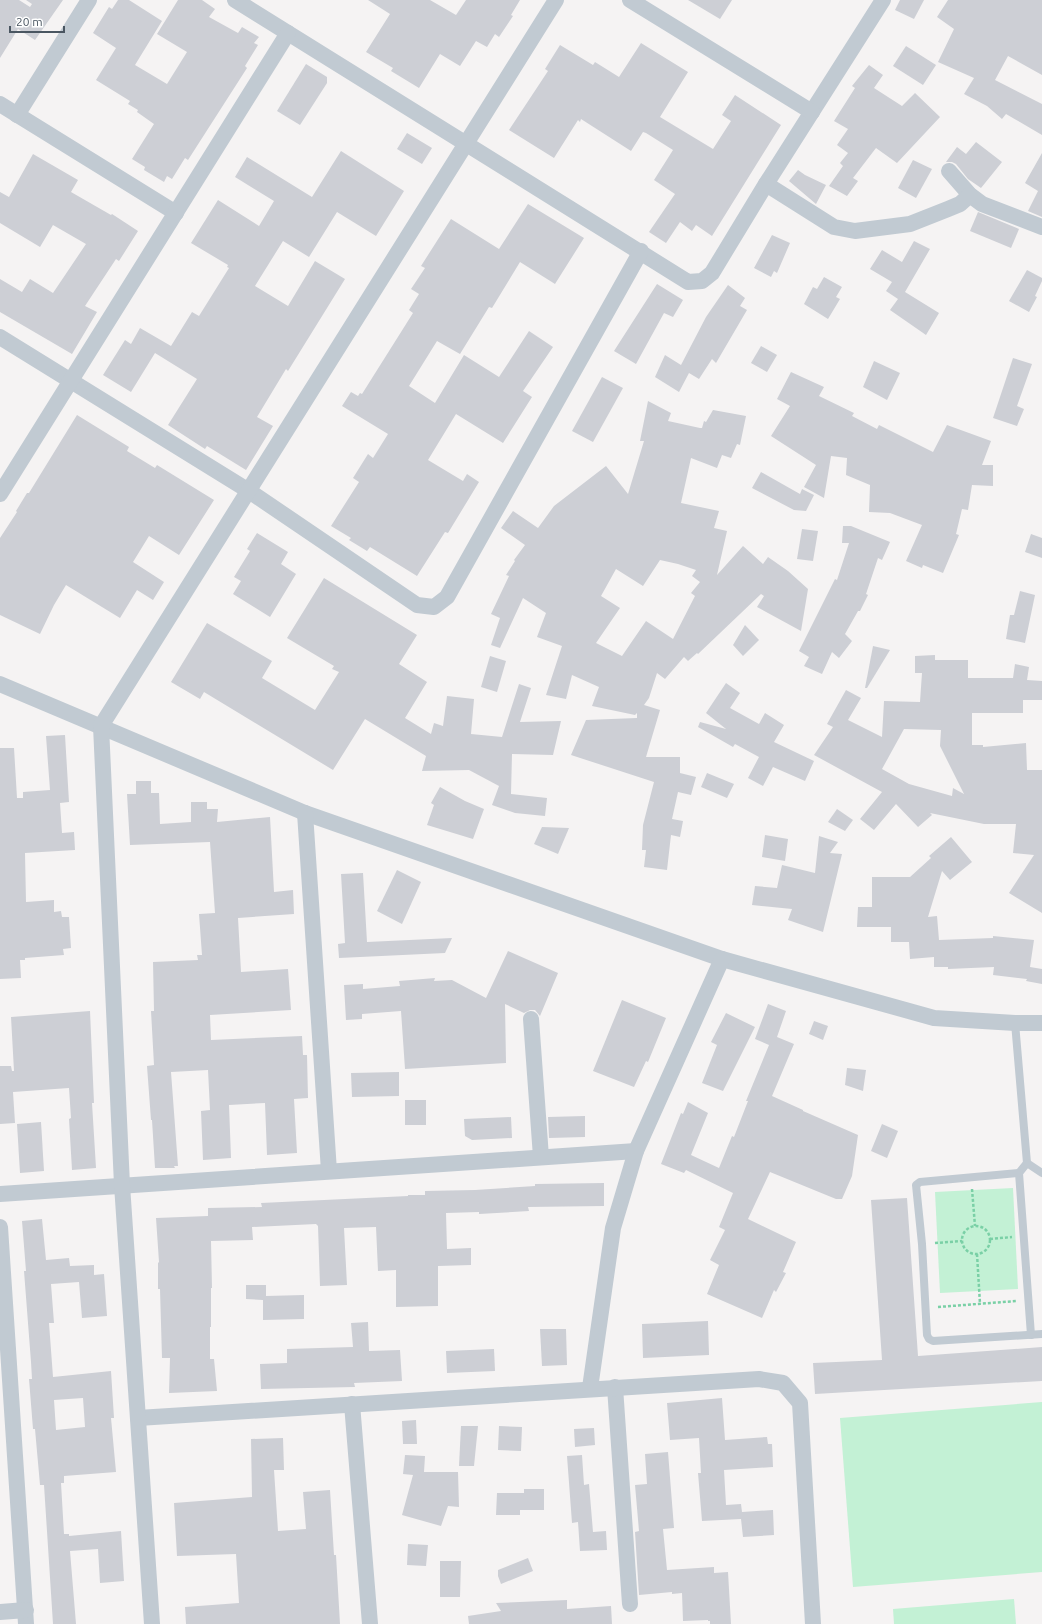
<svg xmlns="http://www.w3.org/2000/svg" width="1042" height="1624" font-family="Ubuntu,sans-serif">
<rect width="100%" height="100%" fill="#f5f3f3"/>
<g fill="#c3f1d5">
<path d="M1013 1188 1018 1289 940 1293 935 1192Z"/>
<path d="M1042 1402V1572L853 1587 840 1418Z"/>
<path d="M1014 1599 1016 1624H894L893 1609Z"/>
</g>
<g fill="#cdcfd5" fill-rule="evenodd">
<path d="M0 0H19L30 7 32 4 26 0H63L35 40 18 29 0 58Z"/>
<path d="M118 0H129L162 21 135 65 167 84 187 52 157 34 178 0H202L215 9 209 17 238 33 242 27 259 37 254 43 258 45 245 66 247 68 188 160 185 158 172 179 167 176 164 182 144 170 145 167 132 159 154 124 137 112 138 110 128 104 130 101 96 80 116 48 93 33 109 7 112 9Z"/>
<path d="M368 0H430L456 15 466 0H520L511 15 513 16 499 37 495 34 487 47 476 41 460 66 440 54 419 88 391 71 393 68 366 52 390 14Z"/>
<path d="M688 0H732L720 19Z"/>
<path d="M900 0H924L914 19 895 10Z"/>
<path d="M948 0H1042V75L1008 56 995 80 1042 104V135L1006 114 1002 119 987 106 964 94 974 78 938 62 954 29 937 17Z"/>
<path d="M641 43 688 72 660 117 713 149 731 121 722 115 735 95 781 125 712 236 696 225 692 231 680 222 666 243 649 232 675 194 654 180 673 150 646 133 643 132 631 151 581 119 580 122 578 120 554 158 509 130 548 71 545 69 560 45 593 65 595 62 619 77Z"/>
<path d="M906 46 936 65 923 85 893 66Z"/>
<path d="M306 64 327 77V83L300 125 277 111Z"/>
<path d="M869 65 883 75 874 88 902 106 915 93 940 117 897 163 876 148 853 178 858 181 847 196 829 186 843 166 840 163 848 153 837 145 848 129 834 121 855 88 852 86Z"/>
<path d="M407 133 432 148 422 164 397 149Z"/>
<path d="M976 142 1002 162 981 188 968 179 956 164 952 162H946L957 147 966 154Z"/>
<path d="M341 151 404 191 376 236 337 212 309 257 283 241 255 286 288 306 315 261 345 279 288 371 286 369 257 417 273 426 246 470 207 446 205 449 168 425 197 379 155 353 131 392 103 375 125 340 131 344 140 328 171 346 192 312 199 316 229 268 227 267 228 265 191 243 218 200 259 226 274 201 235 177 247 157 312 197Z"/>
<path d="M1042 153V217L1028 211 1038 191 1025 183Z"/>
<path d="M33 154 78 180 71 192 111 215 112 214 138 231 119 261 116 259 85 306 97 312 72 354 0 312V279L22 292 30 279 53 293 86 244 53 225 40 247 0 223V192L9 197Z"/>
<path d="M913 160 932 169 916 198 898 188Z"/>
<path d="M798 170 805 175 826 185 816 204 789 181Z"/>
<path d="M528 204 584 238 555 284 520 262 492 308 489 307 460 354 437 341 409 386 435 403 464 355 499 377 529 331 553 347 523 391 532 397 503 443 456 414 428 460 463 481 467 474 479 482 448 533 445 532 417 576 370 547 367 551 349 540 351 538 331 526 359 482 353 478 368 454 373 458 388 434 342 406 351 392 358 396 360 393 362 394 413 313 409 310 419 294 411 289 425 268 421 266 451 219 499 249Z"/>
<path d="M978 212 1019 229 1011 248 970 231Z"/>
<path d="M772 235 790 243 777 273 774 271 771 277 754 268Z"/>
<path d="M914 241 930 249 905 292 939 313 926 335 890 310 898 299 886 291 892 282 870 269 882 250 902 262Z"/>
<path d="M1027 270 1042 278V281L1035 296 1037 297 1029 312 1009 301Z"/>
<path d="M824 277 842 287 836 297 840 299 828 319 804 304 813 287 817 289Z"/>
<path d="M657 284 683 300 673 317 664 313 636 364 614 351Z"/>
<path d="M728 285 745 298 740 306 747 310 716 363 712 359 699 379 689 373 679 392 655 377 665 355 681 365 706 317Z"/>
<path d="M761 346 777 355 767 372 751 363Z"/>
<path d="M1013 358 1032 364 1017 406 1024 409 1017 426 993 418Z"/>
<path d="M874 361 900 373 887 400 863 387Z"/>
<path d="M791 372 824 387 819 396 854 413 852 416 877 429 879 425 933 452 947 425 991 441 982 465H993V486L972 485 968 510 962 509 956 534 959 535 943 573 923 565 922 568 906 561 922 525 890 513 869 512 870 485 846 475 847 458 831 456 824 498 804 487 816 465 771 436 790 406 777 399Z"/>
<path d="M602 377 623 388 593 442 572 431Z"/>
<path d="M648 401 671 413 668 421 700 428H702L704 421 706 422 713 410 746 416 740 445 737 444 731 458 722 455 717 468 691 458 681 503 719 511 714 528 727 531 717 575 743 546 763 564 768 557 788 571 808 589 801 631 757 607 764 596 761 594 698 654 697 653 688 661 684 657 665 679 657 673 649 698 644 705 660 710 646 757H680V773L696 777 691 795 678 792 672 819 683 821 680 837 671 835 667 870 644 867 646 850H642L643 825 654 782 571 755 586 720 637 718V713L635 715 592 706 599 687 572 675 566 699 546 695 562 646 537 637 546 613 523 598 500 648 491 645 500 618 491 614 509 576 506 575 515 561 514 560 525 545 501 528 513 511 538 528 554 506 606 466 628 494 644 441H640ZM660 560 678 564 696 570 692 576 700 582 691 593 695 596 673 639 646 621 622 656 596 643 620 608 601 596 616 569 643 586Z"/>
<path d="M77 415 129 447 127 451 155 468 157 465 214 500 179 555 149 536 133 562 164 582 153 600 137 590 120 618 66 585 54 605 40 634 0 615V538L17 512 16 511 27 493H29Z"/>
<path d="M761 472 800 494 802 489 814 495 806 511 794 510 752 488Z"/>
<path d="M843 526H851L890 542 882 560 878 558 866 594 868 595 860 611H858L845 634 852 641 839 658 832 652 822 674 804 666 809 657 799 651 835 579 837 580 849 543H842Z"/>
<path d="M802 529 818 531 813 561 797 559Z"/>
<path d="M257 533 288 552 281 564 296 574 270 617 233 594 241 581 234 577 250 551 247 549Z"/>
<path d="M1031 534 1042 538V558L1025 552Z"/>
<path d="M324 578 417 635 399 664 427 682 405 718 431 734 434 723 443 726 447 696 474 699 471 734 502 737 519 684 531 688 520 722 561 721 553 755 512 754 511 794 547 798 545 816 515 813 492 805 499 786 469 770 422 771 426 756 365 719 333 770 204 692 200 699 171 682 207 623 272 661 262 678 315 710 339 672 332 669 334 666 287 638Z"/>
<path d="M1020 591 1035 595 1025 643 1006 639 1010 615H1014Z"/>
<path d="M745 625 759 640 743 656 733 645Z"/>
<path d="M873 646 890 650 867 688H865Z"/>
<path d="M935 655V660H968V678H1013L1015 664 1029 667 1027 680 1042 681V700H1023V713H972V745H983V747L1026 743 1027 770H1042V913L1009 893 1034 855 1013 853 1016 824H984L930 813 932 815 918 827 896 804 874 830 860 819 882 792 814 755 833 727 827 724 846 690 861 698 848 720 882 737 884 701 920 702 922 673H915V656ZM904 729 941 730 940 746 964 794 953 788 952 796 909 784 882 769Z"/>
<path d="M490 656 506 661 497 692 481 687Z"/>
<path d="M726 683 740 693 730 708 759 724 765 713 784 725 774 742 814 761 805 781 773 767 763 786 748 778 759 757 735 744 733 747 698 727 700 722 726 729 706 713Z"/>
<path d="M65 735 69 802 60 803 62 833 74 832 75 850 25 853 26 902 54 900V912L61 911 62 917H69L71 948 63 949 64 955 25 958V960H20L21 978 0 979V748H14L17 798H23V792L50 790 46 736Z"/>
<path d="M707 773 734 784 727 798 701 787Z"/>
<path d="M136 781H151V793H159L160 824 191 822V802H207V809H218L217 822 270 817 274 892 293 890 294 914 238 918 241 972 288 969 291 1010 210 1015 211 1040 302 1036 303 1055H307L308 1098 294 1099 297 1153 267 1155 265 1103 229 1105 231 1158 203 1160 201 1111 210 1110 208 1070 171 1072 178 1166H174L175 1168H155L152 1120H151L147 1066 154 1065 151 1011H154L153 962 198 960 197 955H202L199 914 215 913 210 842 130 845 127 794H136Z"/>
<path d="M440 787 465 801 484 809 473 839 427 825 434 805 431 803Z"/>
<path d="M837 809 853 820 845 831 828 822Z"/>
<path d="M542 827 569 828 558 854 534 844Z"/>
<path d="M765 835 788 839 785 861 762 857Z"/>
<path d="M819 836 838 842 830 853 842 854 823 932 788 920 792 909 752 905 755 886 777 888 782 865 815 873Z"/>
<path d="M951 837 972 862 950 880 942 871 928 917 937 916 939 940 993 938V936L1034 940 1030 967 1042 969V984L1026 981 1027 979 993 975 994 967 948 969V967H934V957L910 959 909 942H891V927H857L858 907H872V877H910L931 858 929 856Z"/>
<path d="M397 870 421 882 402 924 377 911Z"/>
<path d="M363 873 367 942 452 938 445 953 339 958 338 944 345 943 341 874Z"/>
<path d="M508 951 558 973 540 1016 535 1010H530L524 1013 505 1004 506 1063 405 1069 401 1011 362 1014V1019L346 1020 344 985 363 984V989L400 986 399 981 435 978 434 981 452 980 486 998Z"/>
<path d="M622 1000 666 1018 648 1062 646 1061 634 1087 593 1071Z"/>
<path d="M768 1004 786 1011 777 1037 794 1044 772 1096 803 1110V1111L858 1135 852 1176 842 1199H836L770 1172 748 1219 796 1242 783 1272 786 1273 776 1292 774 1290 762 1318 707 1294 719 1265 710 1260 725 1230 719 1227 733 1193 686 1170 684 1173 661 1164 681 1113 683 1114 688 1102 708 1113 691 1155 719 1168 732 1136 734 1137 748 1101H746L769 1045 755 1039Z"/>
<path d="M90 1011 94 1103H92L96 1168 72 1170 69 1119 71 1118 69 1088 13 1092 15 1123 0 1124V1066H11L12 1071H14L11 1017Z"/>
<path d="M726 1013 755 1027 723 1091 702 1083 717 1045 711 1042Z"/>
<path d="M814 1021 828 1026 823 1040 809 1034Z"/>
<path d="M847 1068 866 1070 863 1091 845 1085Z"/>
<path d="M399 1072V1096L352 1097 351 1073Z"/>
<rect x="405" y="1100" width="21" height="25"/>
<path d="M585 1116V1137L549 1138 548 1117Z"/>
<path d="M511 1117 512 1138 472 1140 465 1136 464 1119Z"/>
<path d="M41 1122 44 1171 20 1173 17 1124Z"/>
<path d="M882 1124 898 1131 887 1158 871 1151Z"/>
<path d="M604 1183V1206L528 1207 529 1211 479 1214V1212L446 1213 447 1249 471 1248V1265L438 1266V1306L396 1307V1270L378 1271 376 1227 344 1228 347 1285 320 1286 318 1226 316 1224 252 1227 253 1240 211 1241 212 1288H211V1327H210V1359H214L217 1391 169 1393 170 1358H162L160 1289H158V1263L159 1262 156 1218 208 1216V1208L262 1207 261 1203 408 1196V1195H425V1191L475 1190 535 1186V1184Z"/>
<path d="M907 1198 918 1356 1042 1347V1381L815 1394 813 1363 882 1360 871 1200Z"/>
<path d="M42 1219 46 1260 69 1258 70 1266 94 1265V1275L104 1274 107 1316 82 1318 79 1282 51 1284 54 1323H49L53 1377 111 1371 114 1418H111L116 1472 64 1476V1483H61L64 1534H69V1536L121 1531 124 1581 100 1583 98 1549 70 1551 76 1624H53L44 1485H40L35 1429H33L29 1379H32L31 1362 24 1271H26L22 1221ZM83 1398 85 1427 56 1430 54 1400Z"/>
<path d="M246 1285H266V1296L304 1295V1319L263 1320V1300L246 1299Z"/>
<path d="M708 1321 709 1355 643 1358 642 1324Z"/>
<path d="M368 1322 369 1351 400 1350 402 1381 354 1383 355 1387 261 1389 260 1364 287 1363V1349L353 1347 351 1323Z"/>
<path d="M540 1329H566L567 1365 542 1366Z"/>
<path d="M494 1349 495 1371 447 1373 446 1351Z"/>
<path d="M722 1398 725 1440 767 1437 768 1444H772L773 1467 724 1470 726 1505 741 1504 742 1512 773 1510 774 1535 743 1537 741 1519 702 1521 698 1473H701L699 1438 670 1440 667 1403Z"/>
<path d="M416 1420 417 1444H403L402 1421Z"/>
<path d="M461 1426H478L474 1466H459Z"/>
<path d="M499 1426 522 1427 521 1451 498 1450Z"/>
<path d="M594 1428 595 1445 575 1447 574 1429Z"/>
<path d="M283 1438 284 1470H274L278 1531 306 1529 303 1492 330 1490 334 1555H336L340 1624H186L185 1607 239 1603 236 1554 177 1556 174 1503 252 1497 251 1439Z"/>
<path d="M668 1452 674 1528 663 1529 667 1570 714 1567V1573L728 1572 731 1624H710V1621H708V1620L683 1621 682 1593 672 1594V1592L639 1595 635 1532 639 1531 635 1485 647 1484 645 1454Z"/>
<path d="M405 1455 425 1456 424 1472H458L459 1507 448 1506 441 1526 402 1515 413 1475 403 1474Z"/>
<path d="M582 1455 584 1485 589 1484 593 1532 606 1531 607 1550 580 1551 578 1522 572 1523 567 1456Z"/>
<path d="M524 1489H544V1510H520V1515H496L497 1493H524Z"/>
<path d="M408 1544 428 1545 426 1566 407 1565Z"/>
<path d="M528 1558 533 1571 501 1584 498 1576V1570Z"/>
<path d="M440 1561H461L460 1597H440Z"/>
<path d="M567 1600V1609L611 1606 612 1624H469L468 1616 501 1611 496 1603Z"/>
</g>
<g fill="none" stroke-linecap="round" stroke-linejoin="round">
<g stroke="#7ad0a6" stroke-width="2.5" stroke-dasharray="3 2" stroke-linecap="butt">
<path d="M972 1189 975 1226"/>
<circle cx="976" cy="1240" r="14"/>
<path d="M990 1239 1012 1237"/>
<path d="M935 1243 962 1241"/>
<path d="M977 1254 980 1304"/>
<path d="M938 1307 1017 1301"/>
</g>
<g stroke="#c1cad2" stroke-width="8">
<path d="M1015 1023 1027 1163 1019 1173 1031 1335"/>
<path d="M1027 1163 1042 1173"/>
<path d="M1019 1173 920 1182 916 1185 922 1244 927 1335 929 1339 933 1341 1042 1334"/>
</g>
<g stroke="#c1cad2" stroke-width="16">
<path d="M235 0 688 282 702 281 712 273 766 184 883 0"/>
<path d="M630 0 812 112"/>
<path d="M0 104 176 213"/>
<path d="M17 115 89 0"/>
<path d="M949 171 970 195 982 204 1042 227"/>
<path d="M766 184 834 227 855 231 910 224 948 209 960 204 970 195"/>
<path d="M0 337 249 491 417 605 434 607 447 597 641 251"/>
<path d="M0 494 288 33"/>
<path d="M0 684 305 813 722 959 934 1018 1015 1023H1042"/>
<path d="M305 813 329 1171"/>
<path d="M531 1019 541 1157"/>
<path d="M0 1194 636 1151"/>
<path d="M0 1227 26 1624"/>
<path d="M615 1387 630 1604"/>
<path d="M590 1388 613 1228 636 1151 722 959"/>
<path d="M352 1404 370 1624"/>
<path d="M138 1418 759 1379 783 1383 800 1403 813 1624"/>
<path d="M0 1612 26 1610"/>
<path d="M152 1624 122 1185 101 726 556 0"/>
</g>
</g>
<path d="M10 26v6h54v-6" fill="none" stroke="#4a5661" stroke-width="2"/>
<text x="16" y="26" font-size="12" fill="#4a5661" stroke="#ffffff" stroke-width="3" paint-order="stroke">20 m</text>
</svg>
